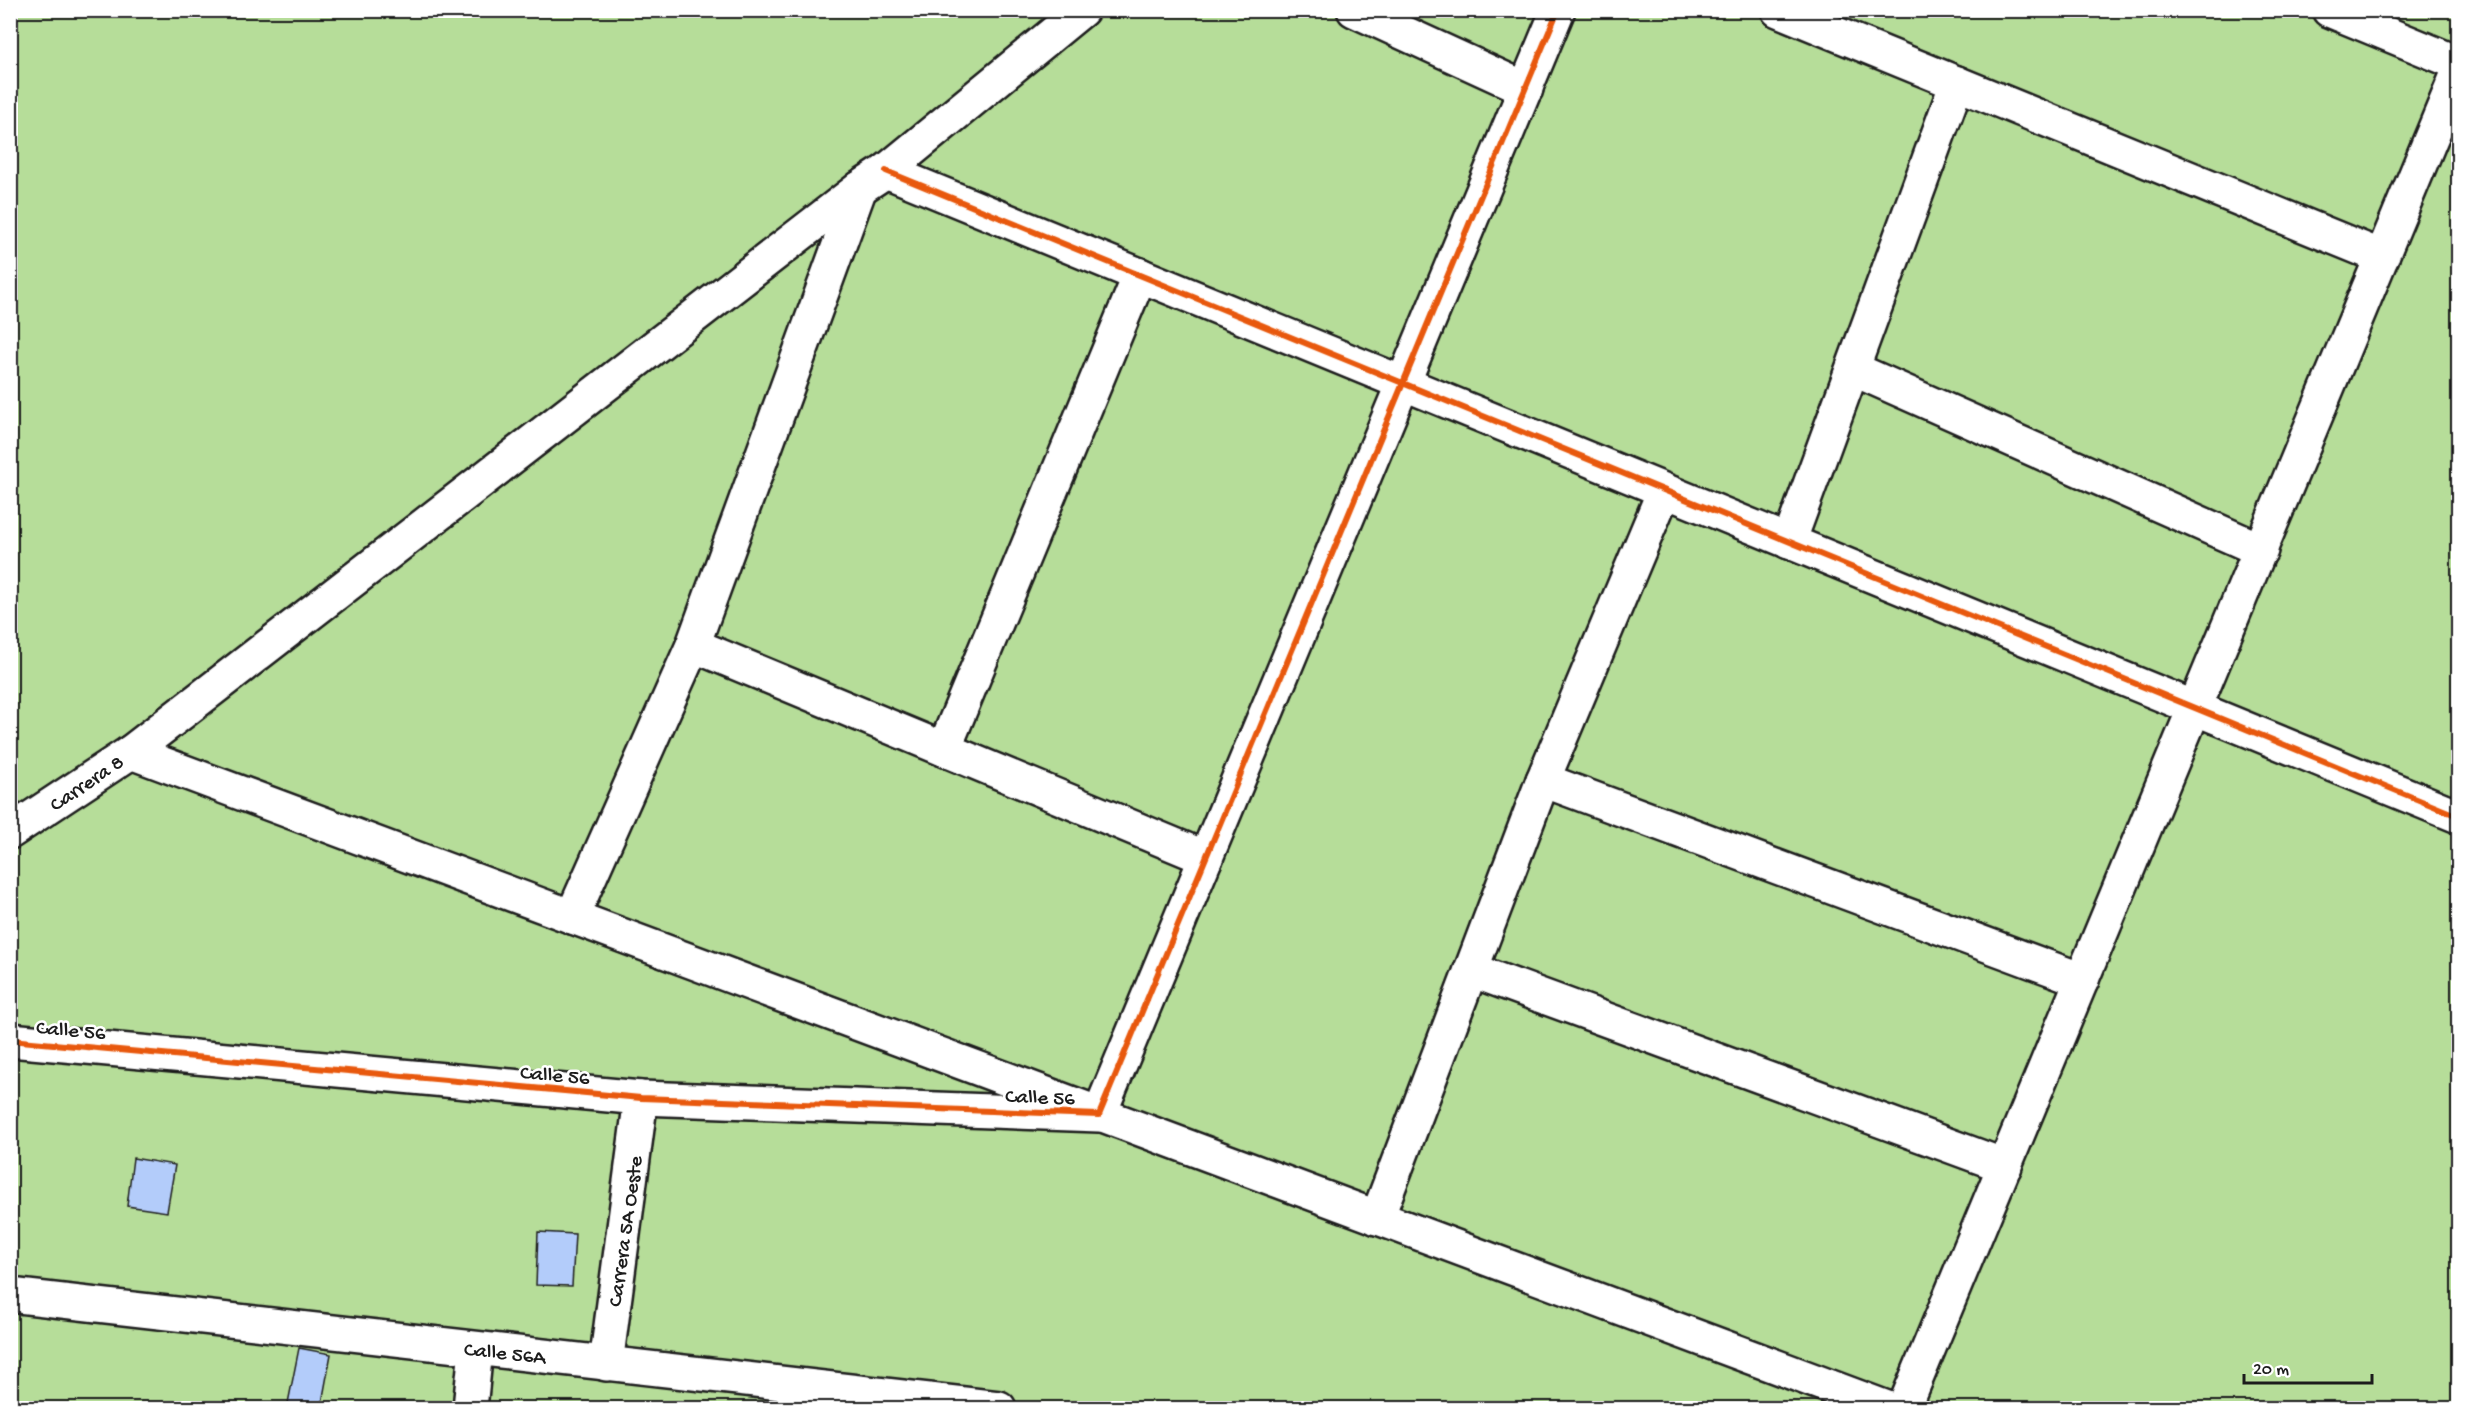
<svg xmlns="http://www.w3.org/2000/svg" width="2469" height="1419" font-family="'Gochi Hand',sans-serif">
<rect width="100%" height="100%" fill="#fff"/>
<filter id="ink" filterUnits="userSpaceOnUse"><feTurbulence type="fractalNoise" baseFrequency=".0167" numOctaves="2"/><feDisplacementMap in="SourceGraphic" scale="12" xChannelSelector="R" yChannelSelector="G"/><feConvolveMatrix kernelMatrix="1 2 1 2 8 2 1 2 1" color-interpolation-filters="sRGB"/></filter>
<g filter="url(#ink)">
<path fill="#b6dd99" stroke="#697c5a" stroke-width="1.5" d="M10 11H2458V1408H11Z"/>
<g fill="#b3ccfa" stroke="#1c1c1c" stroke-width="1.5">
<path d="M133 1158 175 1165 167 1212 127 1206Z"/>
<path d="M538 1232 575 1234 572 1286 536 1285Z"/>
<path d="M299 1348 331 1354 321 1408H287Z"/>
<path d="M216 1403 254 1408H215Z"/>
</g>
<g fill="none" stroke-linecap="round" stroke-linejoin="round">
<defs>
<g id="minor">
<path d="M1354 10 1526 89"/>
<path d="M1778 10 2382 257"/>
<path d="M2329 10 2458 63"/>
<path d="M886 171 2458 816"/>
<path d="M1853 369 2261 550"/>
<path d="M1789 542 1957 83"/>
<path d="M693 645 1206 858"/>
<path d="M944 749 1140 275"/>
<path d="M131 752 1887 1408"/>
<path d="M1543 780 2082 980"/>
<path d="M572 917 693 645 860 188"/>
<path d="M1471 970 2005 1166"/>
<path d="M10 1040 641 1098 1099 1115 1558 10"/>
<path d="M1377 1218 1543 780 1664 491"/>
<path d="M10 1295 999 1408"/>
<path d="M606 1364 641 1098"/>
<path d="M470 1408 476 1349"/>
<path d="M1904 1408 2458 73"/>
</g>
<path id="tertiary" d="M10 832 131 752 860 188 886 171 1082 10"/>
</defs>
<use href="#minor" stroke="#1c1c1c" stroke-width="38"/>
<use href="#tertiary" stroke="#1c1c1c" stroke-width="38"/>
<use href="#minor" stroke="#fff" stroke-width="33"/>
<use href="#tertiary" stroke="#fff" stroke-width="33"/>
<defs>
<g id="cycleway">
<path d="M886 171 2458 816"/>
<path d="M10 1040 641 1098 1099 1115 1558 10"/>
</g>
</defs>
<use href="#cycleway" stroke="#fff" stroke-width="10"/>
<use href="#cycleway" stroke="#e8590c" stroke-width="6"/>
</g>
</g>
<g text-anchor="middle" stroke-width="5" stroke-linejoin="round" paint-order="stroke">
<g font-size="21" fill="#1c1c1c" stroke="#fff">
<text transform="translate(86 782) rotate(-34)" y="7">Carrera 8</text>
<text transform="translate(71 1029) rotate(5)" y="7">Calle 56</text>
<text transform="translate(555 1074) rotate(5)" y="7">Calle 56</text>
<text transform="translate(1040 1096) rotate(2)" y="7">Calle 56</text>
<text transform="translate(624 1231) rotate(-82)" y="7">Carrera 5A Oeste</text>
<text transform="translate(505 1352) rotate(6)" y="7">Calle 56A</text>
</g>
</g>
<rect width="2469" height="1419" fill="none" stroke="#fff" stroke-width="36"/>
<rect x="18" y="18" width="2433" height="1383" fill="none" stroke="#1c1c1c" stroke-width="2" filter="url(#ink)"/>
<path d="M2244 1374v9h128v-9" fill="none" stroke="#1c1c1c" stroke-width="3"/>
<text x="2253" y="1374" font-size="18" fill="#1c1c1c" stroke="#ffffff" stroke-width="4.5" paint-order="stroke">20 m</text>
</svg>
